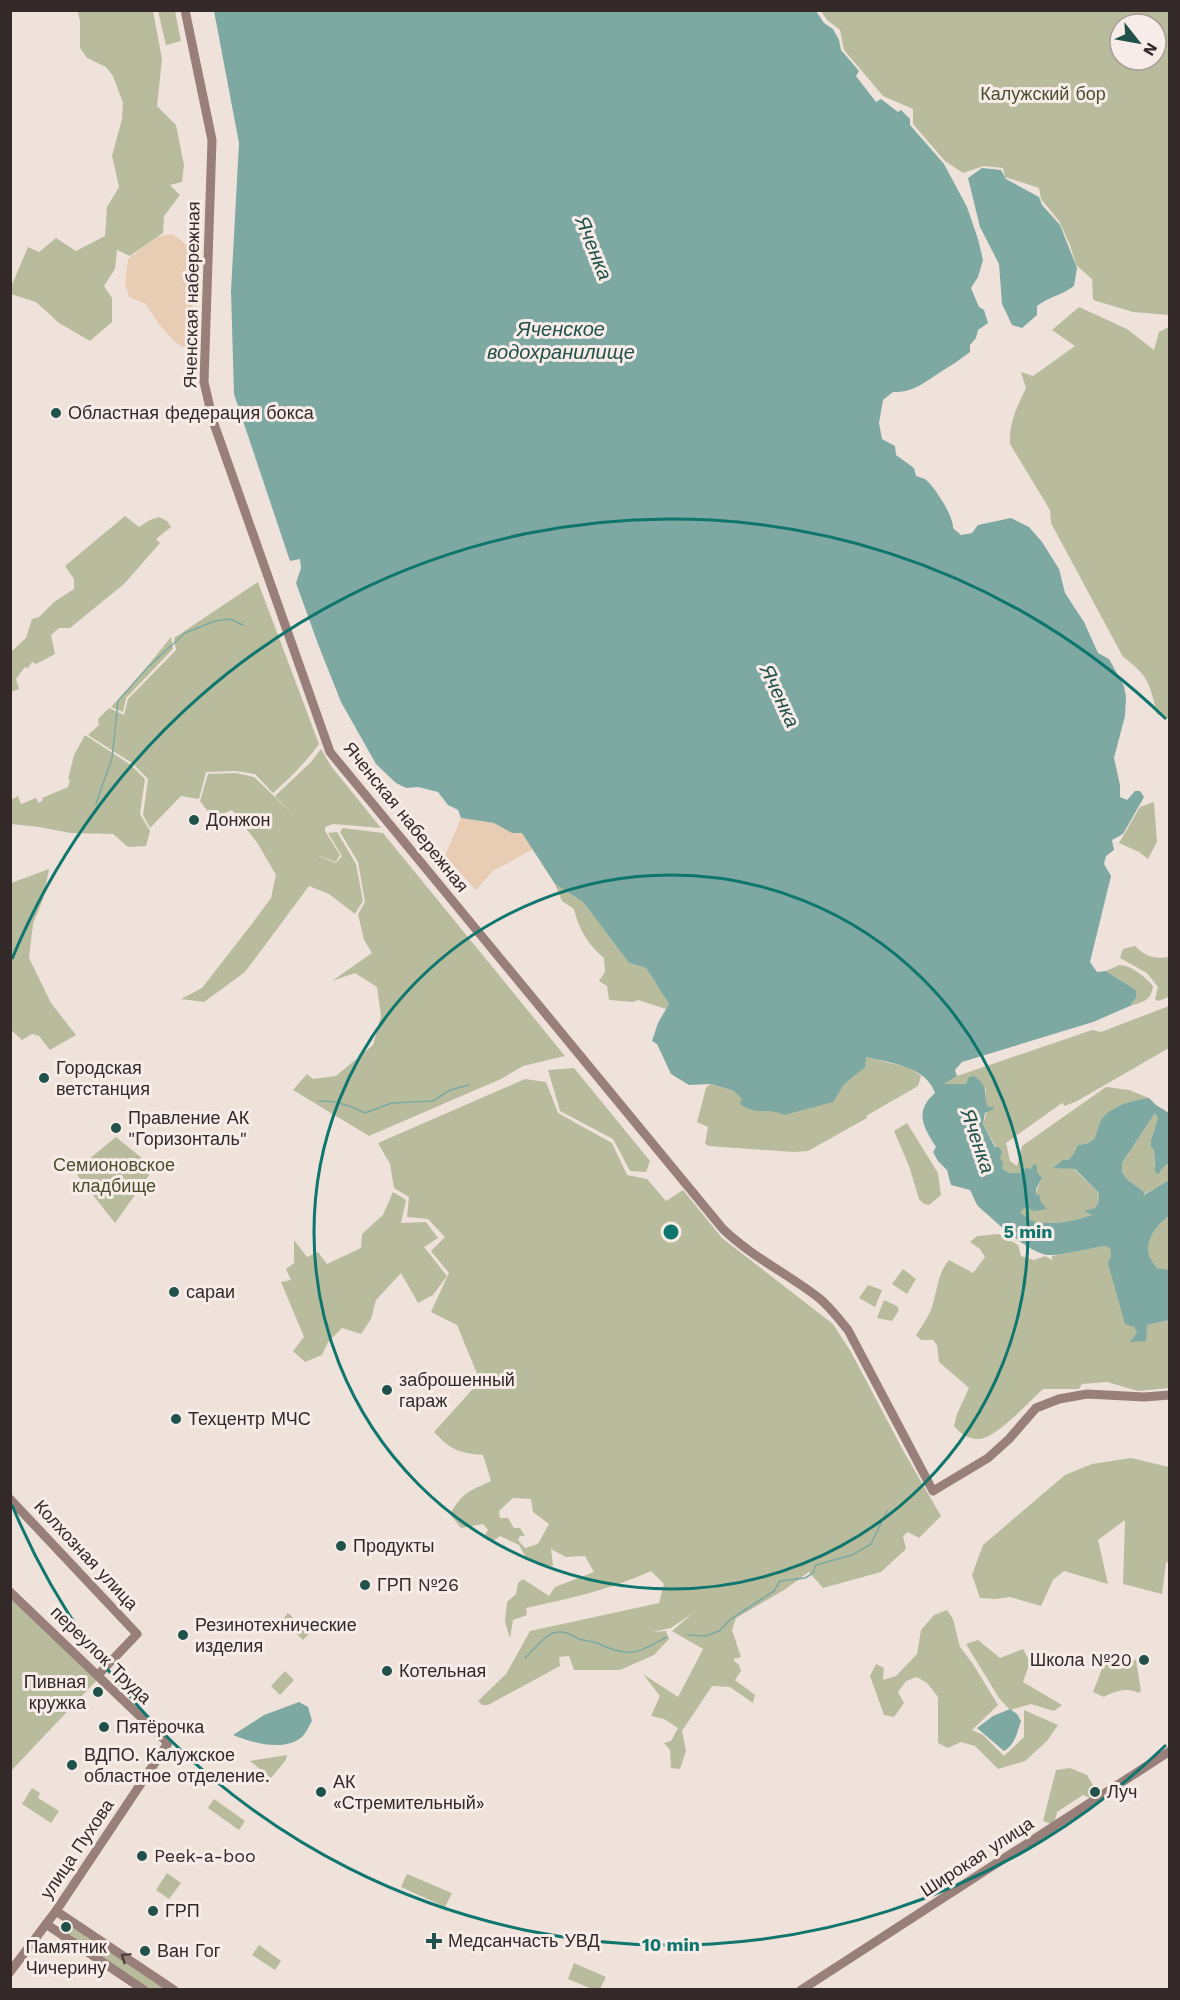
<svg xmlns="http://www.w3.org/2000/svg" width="1180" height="2000" font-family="'Work Sans',sans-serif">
<rect width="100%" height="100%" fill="#efe2db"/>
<g fill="#b8bc9d" fill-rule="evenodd">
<path d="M78 11H153L162 59 157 106 176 125 184 165 182 182 170 185 180 195 164 216 163 233 130 256 117 250 115 269 104 286 112 298V322L90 341 59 323 36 302 11 294V287L28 247 39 252 56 238 76 251 105 236 107 207 119 187 112 156 122 119 123 103 113 76 106 67 87 58 80 48V22Z"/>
<path d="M158 11H175L181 41 166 45Z"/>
<path d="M821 11H1169V315L1133 312 1093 300 1092 279 1076 265 1070 245 1059 221 1041 199 1039 188 1005 177 1003 168 984 166 963 173 945 161 913 124V109L883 96 844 50 840 30 827 20ZM1120 24H1156V60H1120Z"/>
<path d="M1079 307 1127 329 1154 350 1159 332 1169 327V719L1157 714C1150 684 1148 675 1123 657L1051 523 1050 510 1010 444C1009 422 1017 407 1026 388L1021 372 1033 376 1075 346 1052 330Z"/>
<path d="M125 516 139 527 150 520 159 517 167 521 171 527 156 539 160 543 124 584 70 628H59L51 635 55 654 36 664 32 662 28 668 25 667 16 679 19 689 11 692V652L26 638 32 619 39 617 54 602 74 589V579L65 566Z"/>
<path d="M258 582 319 744C306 762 290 778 273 793L255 774 236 771 206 772 199 799 181 796 150 828 143 815 148 779 132 763 88 735 99 725 98 719 109 708 124 715 128 699 176 650 174 638Z"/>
<path d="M171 637 173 649 126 698 123 712 111 707 138 678Z"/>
<path d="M85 735 131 765 145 779 140 814 150 831 146 846 128 847 113 834 71 833 39 827 11 824V800L18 796 21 804 36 798 39 803 43 800 42 798 68 787 70 780 68 779 74 755Z"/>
<path d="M321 749 331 766 381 828 333 824 325 827V831L340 855 336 862 312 854 336 863 342 856 328 833 337 832 356 864 363 901 355 914 329 894 309 886 245 972 204 1002 181 999 202 988 251 925 271 898 276 875 258 844 232 810 213 818 200 801 208 774 236 773 254 777 295 816 275 796 311 762Z"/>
<path d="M1154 802 1157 842 1148 859 1139 852 1119 843 1140 807Z"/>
<path d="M343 828 383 833 565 1056 523 1066 501 1079 369 1136 293 1090 307 1074 313 1079 336 1076 373 1045 381 1016 377 987 355 973 332 981 372 953 364 940 358 914 365 902 358 862 340 832Z"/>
<path d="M49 869 43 899 33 924 29 958 51 1003 76 1035 50 1050 39 1036 32 1034 22 1040 10 1029 11 883Z"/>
<path d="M555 884 583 902 629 963 646 968 669 1004 666 1009 638 1000 633 1002 609 1000 607 986 599 981 605 972 604 958C589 946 578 928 574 909L562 901Z"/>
<path d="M1135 946C1146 957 1154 959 1169 957V997L1158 1001 1155 999 1158 987 1147 973 1120 958 1123 949Z"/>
<path d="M1119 965C1133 966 1144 976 1153 986 1151 1001 1143 1002 1130 1006L1136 998V990L1106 971Z"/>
<path d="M1169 1006V1048L1077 1101 1065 1106 1062 1103 1006 1143 1010 1161 1017 1166 1022 1146 1106 1087 1129 1090 1149 1098C1134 1100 1116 1104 1104 1116 1092 1130 1103 1143 1078 1145L1072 1157 1054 1167 1074 1169 1099 1193V1201L1095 1208 1086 1211 1093 1215C1077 1221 1050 1226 1032 1221 1028 1219 1023 1215 1019 1213L1024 1208H1029C1035 1198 1037 1188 1042 1178L1031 1169 1021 1173 1009 1174 1002 1169 996 1147 983 1124 988 1108 985 1103 986 1089 966 1084 942 1085 957 1076 1092 1030 1101 1032Z"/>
<path d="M866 1057 910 1068 921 1076 918 1086 866 1116 867 1118 808 1151 794 1152 709 1146 705 1144 708 1127 697 1122 706 1088 710 1084 734 1091Z"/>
<path d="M574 1068 650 1161 646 1172 630 1171 613 1139 560 1111 548 1070Z"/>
<path d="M525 1079 546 1082 558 1113 612 1143 627 1175 647 1179 666 1201 683 1190 722 1238 833 1324 851 1352 904 1452 941 1516 919 1538 908 1532 903 1536 906 1549 881 1572 823 1588 809 1572 784 1590 736 1618 732 1630 741 1657 734 1659V1661L739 1665 741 1671 735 1680 755 1695 753 1703 730 1687 712 1686 682 1731 686 1751 680 1769 671 1768 670 1750 664 1743 671 1741 678 1728 664 1719 651 1716 660 1696 643 1674 678 1697 703 1649 672 1631 693 1613 671 1628 652 1632 666 1631 669 1639 654 1655 620 1670H574L569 1656 559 1657 560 1666 488 1705H482L478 1701 506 1674 530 1631 659 1603 664 1584 651 1571C609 1590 571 1598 526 1608L527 1615 513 1620 510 1638 505 1622 507 1602 516 1594 518 1583 523 1579 549 1596 555 1587 594 1572 585 1556 566 1557 551 1549 553 1566 544 1565 526 1558 519 1545 500 1536 492 1542 485 1535 488 1530 483 1524 461 1528 450 1514C464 1491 468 1492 491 1481L483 1455C459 1453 451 1450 434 1432L480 1381 457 1325 431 1312 449 1273 431 1251 445 1237 428 1219 407 1217 409 1197 394 1188 390 1164 378 1143ZM513 1498 531 1499 533 1512 549 1524 538 1544 525 1548 518 1540 520 1536H525L520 1528H514L508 1518H500L499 1511Z"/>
<path d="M1155 1113 1158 1118 1151 1140 1154 1150V1165L1160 1171 1167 1164H1169V1180L1143 1195V1191L1128 1180 1122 1172V1163Z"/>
<path d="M907 1123 938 1173 941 1195 929 1205 924 1204 919 1199 909 1166 894 1131Z"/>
<path d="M116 1137 154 1168 115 1223 77 1175 81 1172 78 1168Z"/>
<path d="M393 1192 406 1200 401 1223 426 1222 438 1238 424 1247 447 1276 433 1295 418 1303 401 1273 376 1300 371 1319 361 1334 342 1328 328 1342 322 1355 305 1362 293 1351 304 1337 281 1282 291 1280 286 1269 294 1263V1240L307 1257 318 1252 327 1264 361 1248 362 1234 383 1215Z"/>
<path d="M1169 1216V1271L1157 1268C1154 1264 1150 1259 1149 1255 1145 1240 1158 1223 1169 1216Z"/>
<path d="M999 1234 1018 1245 1021 1256 1034 1260 1045 1256 1052 1260V1256L1105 1246 1110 1248 1137 1333 1131 1342 1147 1325 1169 1320V1388L1138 1391 1107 1382 1082 1384 1079 1389H1043C1030 1401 996 1438 979 1439 970 1440 959 1433 954 1426L957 1414 969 1388 939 1362 937 1345 933 1340H921L916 1335C921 1327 927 1319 931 1310 937 1293 937 1274 949 1260L973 1273 985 1257 980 1249 970 1242 977 1236Z"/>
<path d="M903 1269 916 1279 907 1294 892 1284Z"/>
<path d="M868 1285 882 1290 875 1307 859 1298Z"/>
<path d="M884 1300 897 1306 899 1310 892 1321 877 1318Z"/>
<path d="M1131 1458 1169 1467V1561L1166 1563 1162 1594 1123 1584 1125 1520 1098 1540 1108 1584 1064 1571 1053 1580 1041 1606 1010 1597 995 1599 980 1598 972 1575 983 1545 1065 1475 1092 1464Z"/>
<path d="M10 1598 97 1680 11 1771H10Z"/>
<path d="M947 1610 953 1619 960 1647 973 1664 998 1705 972 1730 983 1735 1004 1756 1024 1737V1710L1058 1725 1047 1741 1025 1761 998 1769 975 1746 961 1742 948 1748 938 1743V1697L927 1683 917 1677 906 1681 898 1692 904 1703 894 1717 884 1715 870 1676 876 1664 884 1668 883 1680 896 1676 917 1654 921 1630 934 1615Z"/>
<path d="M288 1613 310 1633 303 1640 282 1620Z"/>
<path d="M978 1640 1000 1658 1023 1649 1030 1662 1023 1682 1062 1705 1054 1711 1031 1704 1010 1710 999 1698 966 1644Z"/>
<path d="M1112 1657 1136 1660 1141 1691 1138 1693C1128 1687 1114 1691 1104 1697L1093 1692 1102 1669Z"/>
<path d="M285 1671 294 1680 280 1695 271 1686Z"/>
<path d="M287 1755 286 1760 271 1778 250 1761Z"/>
<path d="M1070 1768 1087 1775 1095 1789 1093 1795 1090 1798 1083 1795 1057 1812 1055 1821 1051 1824 1043 1821 1056 1770Z"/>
<path d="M32 1788 40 1793 38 1798 59 1811 51 1823 22 1804Z"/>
<path d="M214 1799 245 1821 239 1830 208 1808Z"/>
<path d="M167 1873 181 1883 169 1899 156 1890Z"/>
<path d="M407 1874 452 1893 445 1907 401 1887Z"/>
<path d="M74 1923 175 1989H143L65 1938Z"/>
<path d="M259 1945 281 1961 275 1970 252 1955Z"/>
<path d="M574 1963 606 1977 600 1989H592L568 1979Z"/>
</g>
<g fill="#e8ccb4">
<path d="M172 234 194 250 192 333 186 349 174 341 158 323 146 304 129 297 125 283 128 259 157 237Z"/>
<path d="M461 818 494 823 512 833H522L533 849 493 871 476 890 445 856Z"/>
</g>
<g fill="#7da9a2">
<path d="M214 11H816L824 23 833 29 839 40 841 50 859 71 856 76 876 102 881 99 898 112 901 110 910 119V125L944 164 967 207 978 239 983 260 978 277 971 288 979 307 984 310 988 323 978 330 976 338 970 345V352C961 359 952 365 942 371 925 382 913 393 893 392L883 400 879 423 882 439 895 446 896 455 914 468 916 476C917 476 924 479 925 479 935 487 954 517 953 528L961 535 972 533 978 525 1011 518 1029 527 1042 542 1059 569 1065 593 1084 622 1098 653 1109 659 1124 686 1126 697 1125 716 1114 758 1120 785V797L1127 800 1135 791H1140L1144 797 1123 834 1112 840 1114 850 1106 856 1104 864 1111 876 1090 962 1097 972 1106 971 1136 990V998L1130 1006 1093 1022 962 1062 955 1070 957 1076 944 1084H966L969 1077 974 1076C978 1080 982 1081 984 1087 987 1094 984 1100 988 1107H993L994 1109 985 1113 983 1124 995 1147H999L1002 1152 1000 1158 1003 1163 1002 1169 1009 1173H1021L1026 1168 1031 1169 1034 1164 1037 1166V1172L1042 1178 1036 1189V1195L1039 1194 1041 1202 1047 1209 1033 1211 1029 1208H1024L1020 1213C1024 1215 1028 1219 1033 1221 1049 1226 1076 1221 1092 1215L1084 1211 1095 1208 1099 1201V1193L1075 1169 1053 1168 1063 1160C1072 1161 1074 1152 1078 1145 1103 1143 1092 1130 1104 1116 1116 1104 1134 1100 1149 1098L1156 1105 1169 1113V1164H1167L1160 1171 1159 1174 1155 1172 1154 1150 1151 1147V1140L1158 1118 1155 1113 1122 1163V1172L1128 1180 1143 1191 1144 1195 1169 1180V1216C1158 1223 1145 1240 1149 1255 1150 1259 1154 1264 1157 1268L1169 1270V1320L1147 1325 1146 1341 1130 1342 1137 1333 1134 1327 1125 1324 1108 1263 1111 1256 1110 1248 1105 1246C1091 1248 1060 1256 1048 1255 1028 1253 994 1220 979 1207 975 1203 973 1195 970 1190L951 1185 947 1170 938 1161 933 1152 936 1147C923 1127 914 1111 935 1093 926 1066 890 1063 866 1057L865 1067 844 1084 833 1102 784 1115C765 1106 759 1117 740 1104L742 1099 734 1091 711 1084 689 1085 671 1074 657 1044 652 1041 658 1023 669 1004 646 968 629 963 583 902 555 884 522 833H512L494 823 461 818 458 810 448 805 438 792 418 787 406 788 396 783 376 764 341 702 318 644 296 583 301 568 300 559 290 561 234 394 231 291 239 143Z"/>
<path d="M982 168 1001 170 1006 179 1039 197 1042 205 1060 225 1077 268 1074 286C1062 295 1049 297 1037 306V315L1022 328 1012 325 1002 304 999 264 980 227 968 178Z"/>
<path d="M299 1702 308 1707 312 1721C309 1726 306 1733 302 1737 284 1752 252 1743 233 1735L264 1715Z"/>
<path d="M1010 1709 1017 1714 1021 1721C1017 1733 1015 1745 1004 1751L977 1728 993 1716Z"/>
</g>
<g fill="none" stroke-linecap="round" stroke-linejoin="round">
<g stroke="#7da9a2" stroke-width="1.5">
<path d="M96 804 112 758 118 701 147 668 185 633 215 621 230 619 243 625"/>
<path d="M319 1101C337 1101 349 1105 365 1113L392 1103 433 1101 450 1090 469 1085"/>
<path d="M688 1635 706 1636 719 1631 731 1619 774 1591 780 1581 805 1578 813 1573 816 1565 852 1555 871 1544 887 1511"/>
<path d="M525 1658C533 1651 544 1636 553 1633 565 1630 569 1634 579 1639 585 1641 592 1641 597 1643 631 1659 636 1653 667 1637"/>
</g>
<g stroke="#997f7a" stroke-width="9">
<path d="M185 10 212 140 204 382 213 421 330 752 723 1229C752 1257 788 1274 819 1298 830 1307 839 1319 848 1330L933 1491 988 1458 1009 1439 1036 1408 1059 1399 1087 1394 1144 1397 1170 1395"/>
<path d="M10 1499 137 1634 98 1675"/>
<path d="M10 1592 168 1743 56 1911 10 1972"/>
<path d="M56 1911 174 1990"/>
<path d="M46 1924 144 1990"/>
<path d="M801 1990 1170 1751"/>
</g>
</g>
<defs><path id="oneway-chevron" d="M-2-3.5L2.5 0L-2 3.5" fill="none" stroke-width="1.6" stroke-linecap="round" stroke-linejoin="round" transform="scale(1.5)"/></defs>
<use stroke="#4c3e3c" href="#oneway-chevron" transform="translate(125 1957) rotate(-146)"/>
<g fill="none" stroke="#0f766e" stroke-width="3">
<circle cx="671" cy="1232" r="357"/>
<path d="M1166 1745A713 713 0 0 1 12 1505M12 959A713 713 0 0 1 1166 719"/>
</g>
<g fill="#21514b" stroke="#f7ece7" stroke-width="2">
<circle cx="56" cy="413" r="6"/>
<circle cx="194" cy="820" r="6"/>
<circle cx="44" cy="1078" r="6"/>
<circle cx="116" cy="1128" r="6"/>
<circle cx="174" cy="1292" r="6"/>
<circle cx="387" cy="1390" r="6"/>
<circle cx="176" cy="1419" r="6"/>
<circle cx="341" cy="1546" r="6"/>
<circle cx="365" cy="1585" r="6"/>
<circle cx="183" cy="1635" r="6"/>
<circle cx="1144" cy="1660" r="6"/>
<circle cx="387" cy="1671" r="6"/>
<circle cx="98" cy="1692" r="6"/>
<circle cx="104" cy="1727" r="6"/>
<circle cx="72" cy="1765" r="6"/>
<circle cx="321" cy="1792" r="6"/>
<circle cx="1095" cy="1792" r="6"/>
<circle cx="142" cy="1856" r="6"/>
<circle cx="153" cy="1911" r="6"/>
<circle cx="66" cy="1927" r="6"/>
<path d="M431 1932h6v6h6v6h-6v6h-6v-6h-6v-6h6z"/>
<circle cx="145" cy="1951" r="6"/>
</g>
<g text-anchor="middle" stroke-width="6" stroke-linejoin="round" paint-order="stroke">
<g font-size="18" fill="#494f2e" stroke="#f7ece7">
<text x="1043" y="100">Калужский бор</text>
<text x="114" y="1171">Семионовское<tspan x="114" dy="21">кладбище</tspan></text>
</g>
<g font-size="18" fill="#332928" stroke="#f7ece7">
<text transform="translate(192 295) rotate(-89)" y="6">Яченская набережная</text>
<text transform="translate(406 817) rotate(51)" y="6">Яченская набережная</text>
<text transform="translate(86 1555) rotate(47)" y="6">Колхозная улица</text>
<text transform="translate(101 1655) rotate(44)" y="6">переулок Труда</text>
<text transform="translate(77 1849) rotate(-56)" y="6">улица Пухова</text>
<text transform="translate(977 1857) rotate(-33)" y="6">Широкая улица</text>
</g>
<g font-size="18" fill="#332928" stroke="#f7ece7" text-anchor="start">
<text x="68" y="419">Областная федерация бокса</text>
<text x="206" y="826">Донжон</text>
<text x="56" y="1074">Городская<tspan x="56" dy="21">ветстанция</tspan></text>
<text x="128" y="1124">Правление АК<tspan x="128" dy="21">"Горизонталь"</tspan></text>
<text x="186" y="1298">сараи</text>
<text x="399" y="1386">заброшенный<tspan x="399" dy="21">гараж</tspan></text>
<text x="188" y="1425">Техцентр МЧС</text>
<text x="353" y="1552">Продукты</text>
<text x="377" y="1591">ГРП №26</text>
<text x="195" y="1631">Резинотехнические<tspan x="195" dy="21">изделия</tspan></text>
<text x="1132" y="1666" text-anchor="end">Школа №20</text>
<text x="399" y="1677">Котельная</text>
<text x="86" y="1688" text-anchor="end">Пивная<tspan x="86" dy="21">кружка</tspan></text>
<text x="116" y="1733">Пятёрочка</text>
<text x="84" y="1761">ВДПО. Калужское<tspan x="84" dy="21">областное отделение.</tspan></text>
<text x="333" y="1788">АК<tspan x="333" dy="21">«Стремительный»</tspan></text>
<text x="1107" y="1798">Луч</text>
<text x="154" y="1862">Peek-a-boo</text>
<text x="165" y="1917">ГРП</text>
<text x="448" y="1947">Медсанчасть УВД</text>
<text x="66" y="1953" text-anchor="middle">Памятник<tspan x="66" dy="21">Чичерину</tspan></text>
<text x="157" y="1957">Ван Гог</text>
</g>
<g font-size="20" font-style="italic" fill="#21514b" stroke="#f7ece7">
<text transform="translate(594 248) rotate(68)" y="7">Яченка</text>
<text x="561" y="336">Яченское<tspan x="561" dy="23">водохранилище</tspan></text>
<text transform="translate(780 696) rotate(65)" y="7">Яченка</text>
<text transform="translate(978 1141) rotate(71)" y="7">Яченка</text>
</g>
</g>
<circle cx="671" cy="1232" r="9" fill="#0f766e" stroke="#f7ece7" stroke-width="3"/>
<g font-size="18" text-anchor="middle" font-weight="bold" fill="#0f766e" stroke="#f7ece7" stroke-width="6" stroke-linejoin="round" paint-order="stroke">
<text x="1028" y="1238">5 min</text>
<text x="671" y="1951">10 min</text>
</g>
<rect width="1180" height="2000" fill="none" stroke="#332928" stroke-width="24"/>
<g transform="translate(1138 42) rotate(121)"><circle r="28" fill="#f7ece7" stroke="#a99e9b" stroke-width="1.5"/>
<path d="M0-4.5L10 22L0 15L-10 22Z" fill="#21514b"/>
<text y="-9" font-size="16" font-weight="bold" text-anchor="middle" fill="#332928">N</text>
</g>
</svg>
